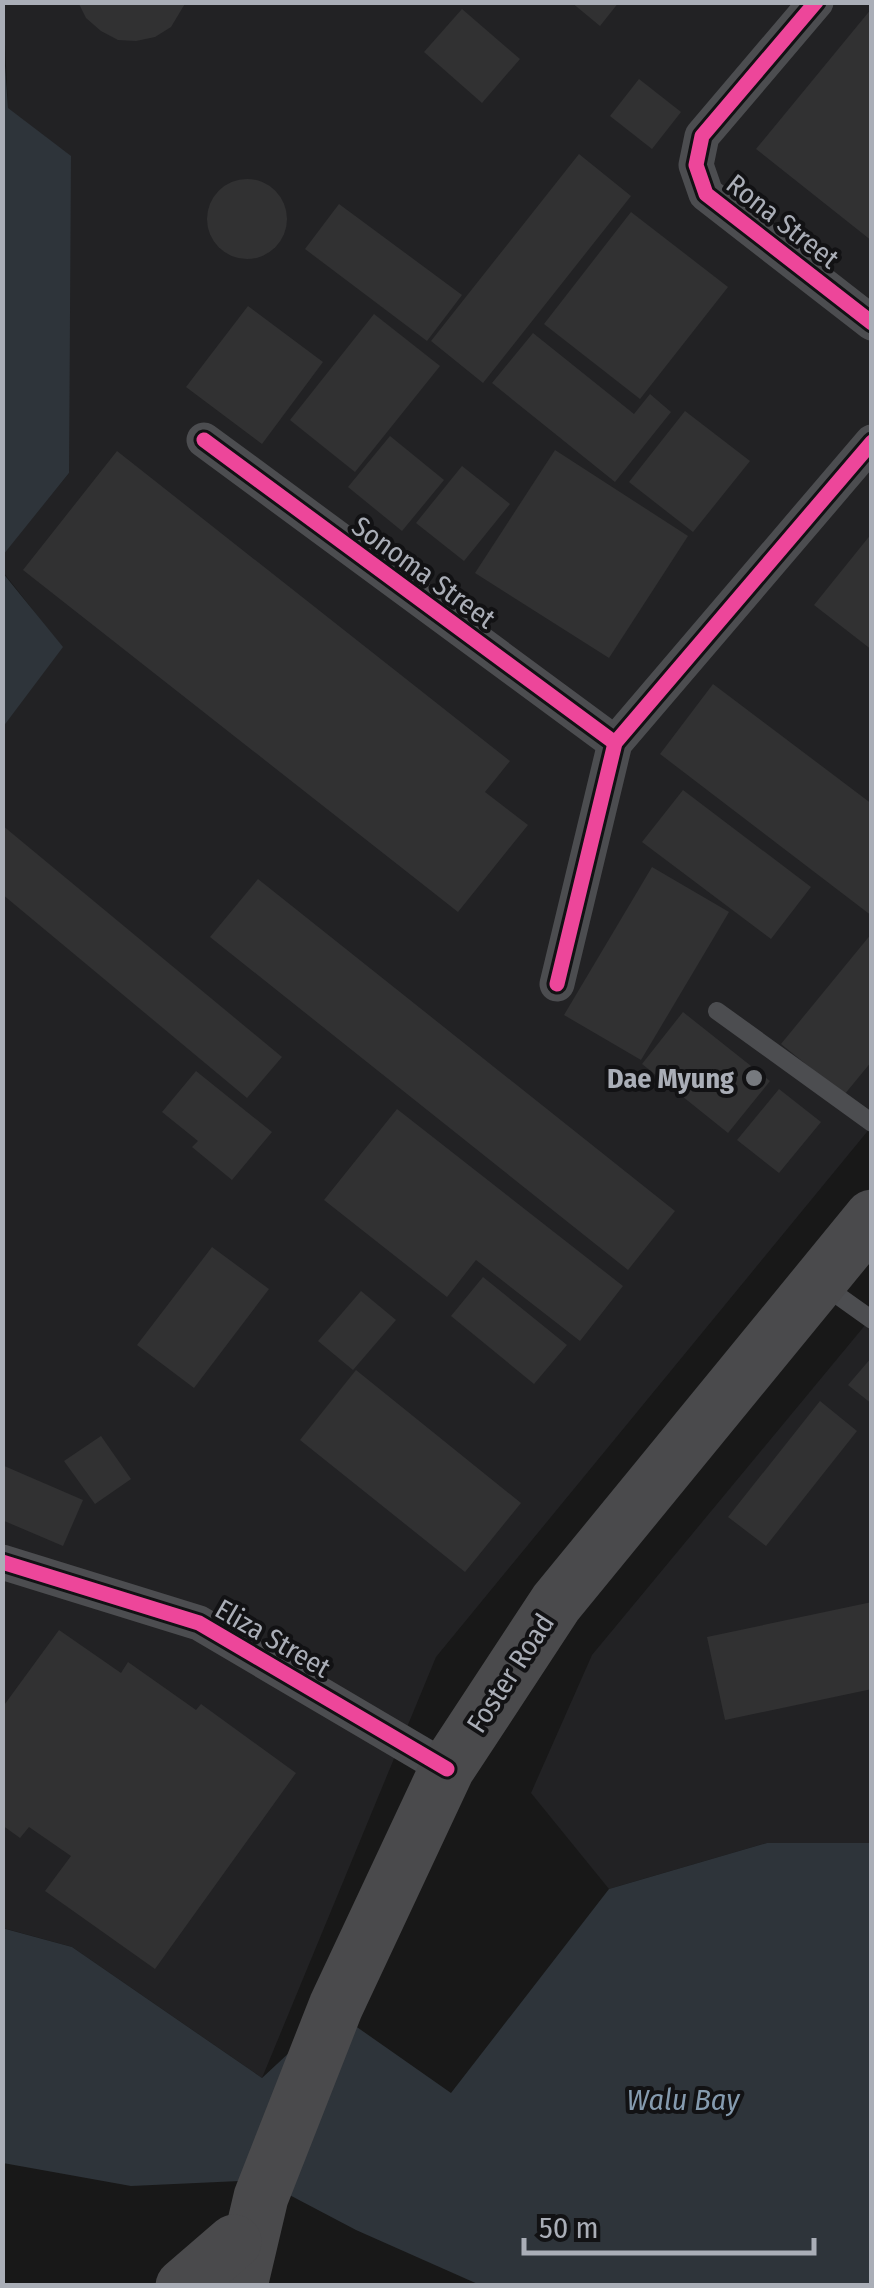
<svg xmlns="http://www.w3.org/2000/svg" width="874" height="2288" font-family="'Fira Sans Condensed',sans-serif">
<rect width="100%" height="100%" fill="#181818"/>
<g fill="#222224">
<path d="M3 3H871V1127L436 1657 262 2078 72 1947 3 1928 2 728 62 647 3 572 2 555 69 473 8 108Z"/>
<path d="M871 1318V1843H767L609 1889 531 1793 592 1655Z"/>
</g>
<g fill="#2e343a">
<path d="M3 38 8 108 71 156 69 473 3 555Z"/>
<path d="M2 572 63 647 3 727H2Z"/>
<path d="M767 1843H871V2285H480L356 2230 261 2180 131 2186 3 2163 2 1928 72 1947 262 2078 334 2011 451 2093 609 1889Z"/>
</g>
<g fill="#313132">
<path d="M78 2H186L171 27 155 37 136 41 118 40 101 31 86 18Z"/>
<path d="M571 2H619L600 26Z"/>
<path d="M872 8V241L756 149Z"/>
<path d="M462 9 520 59 482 103 424 52Z"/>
<path d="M639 79 681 112 652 149 610 116Z"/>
<path d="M579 154 631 196 483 383 431 341Z"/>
<circle cx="247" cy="219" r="40"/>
<path d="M339 204 462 295 427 341 305 249Z"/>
<path d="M631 212 728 287 640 399 544 324Z"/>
<path d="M248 306 323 362 262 444 186 387Z"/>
<path d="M374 314 440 366 355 472 290 420Z"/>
<path d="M533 333 634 414 650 394 671 412 615 482 492 383Z"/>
<path d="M685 411 750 461 693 532 629 482Z"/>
<path d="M390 436 444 480 402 531 348 487Z"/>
<path d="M555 450 688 536 609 658 475 573Z"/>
<path d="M117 451 510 761 485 792 528 825 458 912 23 570Z"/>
<path d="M462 466 510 504 464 561 416 523Z"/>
<path d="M872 533V650L814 605Z"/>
<path d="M713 684 872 804V916L660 754Z"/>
<path d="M683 790 811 887 771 939 642 842Z"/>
<path d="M2 825 282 1057 247 1098 2 894Z"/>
<path d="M652 867 729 912 641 1060 564 1015Z"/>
<path d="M258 879 675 1211 628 1270 210 937Z"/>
<path d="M872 933V1061L844 1095 781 1044Z"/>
<path d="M683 1012 770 1081 728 1133 642 1064Z"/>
<path d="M196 1071 272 1132 232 1180 192 1147 198 1141 162 1112Z"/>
<path d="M779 1089 821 1122 779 1173 737 1140Z"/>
<path d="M397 1109 623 1286 580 1341 476 1260 447 1297 324 1200Z"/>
<path d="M212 1247 269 1289 194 1388 137 1345Z"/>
<path d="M483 1277 567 1345 534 1384 451 1316Z"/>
<path d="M361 1291 396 1320 353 1370 318 1341Z"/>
<path d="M872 1357V1404L848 1385Z"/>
<path d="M356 1370 521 1503 465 1572 300 1440Z"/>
<path d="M820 1401 857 1431 766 1546 728 1517Z"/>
<path d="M101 1436 131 1479 95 1504 64 1461Z"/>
<path d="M2 1465 83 1500 63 1546 2 1520Z"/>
<path d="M872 1602V1689L725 1720 707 1637Z"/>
<path d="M59 1630 121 1673 128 1662 196 1710 201 1704 296 1773 155 1969 45 1891 71 1856 29 1827 20 1838 2 1825V1708Z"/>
</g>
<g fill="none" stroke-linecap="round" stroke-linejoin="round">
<g stroke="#4c4d50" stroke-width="18">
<path d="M717 1011 872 1123"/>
<path d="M823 1285 872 1320"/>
</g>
<g stroke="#4c4d50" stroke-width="35">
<path d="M816 2 702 136 696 165 706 194 872 323"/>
<path d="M204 440 615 743"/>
<path d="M557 984 615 743 872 442"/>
<path d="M2 1562 199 1623 447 1769"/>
</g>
<path stroke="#4a4a4c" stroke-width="55" d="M240 2286 261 2197 336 2006 447 1769 556 1603 872 1217"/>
<path stroke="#4a4a4c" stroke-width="55" d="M183 2286 234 2242"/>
<defs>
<g id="cycleway">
<path d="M816 2 702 136 696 165 706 194 872 323"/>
<path d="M204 440 615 743"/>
<path d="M557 984 615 743 872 442"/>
<path d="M2 1562 199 1623 447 1769"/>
</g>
</defs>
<use href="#cycleway" stroke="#121214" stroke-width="21"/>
<use href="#cycleway" stroke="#ed469a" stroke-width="15"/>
</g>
<circle fill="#777a7f" stroke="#121214" stroke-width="4" cx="754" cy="1078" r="10"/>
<g text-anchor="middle" stroke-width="8" stroke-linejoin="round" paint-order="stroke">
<g font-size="28" fill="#aaaeb7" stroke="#121214">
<text transform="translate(783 221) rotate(38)" y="10">Rona Street</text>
<text transform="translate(424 572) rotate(36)" y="10">Sonoma Street</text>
<text transform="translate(273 1638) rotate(30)" y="10">Eliza Street</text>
<text transform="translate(510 1673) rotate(-57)" y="10">Foster Road</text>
</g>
<g font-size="28" font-weight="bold" fill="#aaaeb7" stroke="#121214" text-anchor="end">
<text x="734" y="1088">Dae Myung</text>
</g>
<g font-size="30" font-style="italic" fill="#859baf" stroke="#121214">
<text x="683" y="2110">Walu Bay</text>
</g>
</g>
<rect width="874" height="2288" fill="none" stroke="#aaaeb7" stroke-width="10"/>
<path d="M524 2238v15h290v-15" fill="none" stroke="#aaaeb7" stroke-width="5"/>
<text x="539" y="2238" font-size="30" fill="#aaaeb7" stroke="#121214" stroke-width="8" paint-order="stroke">50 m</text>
</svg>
